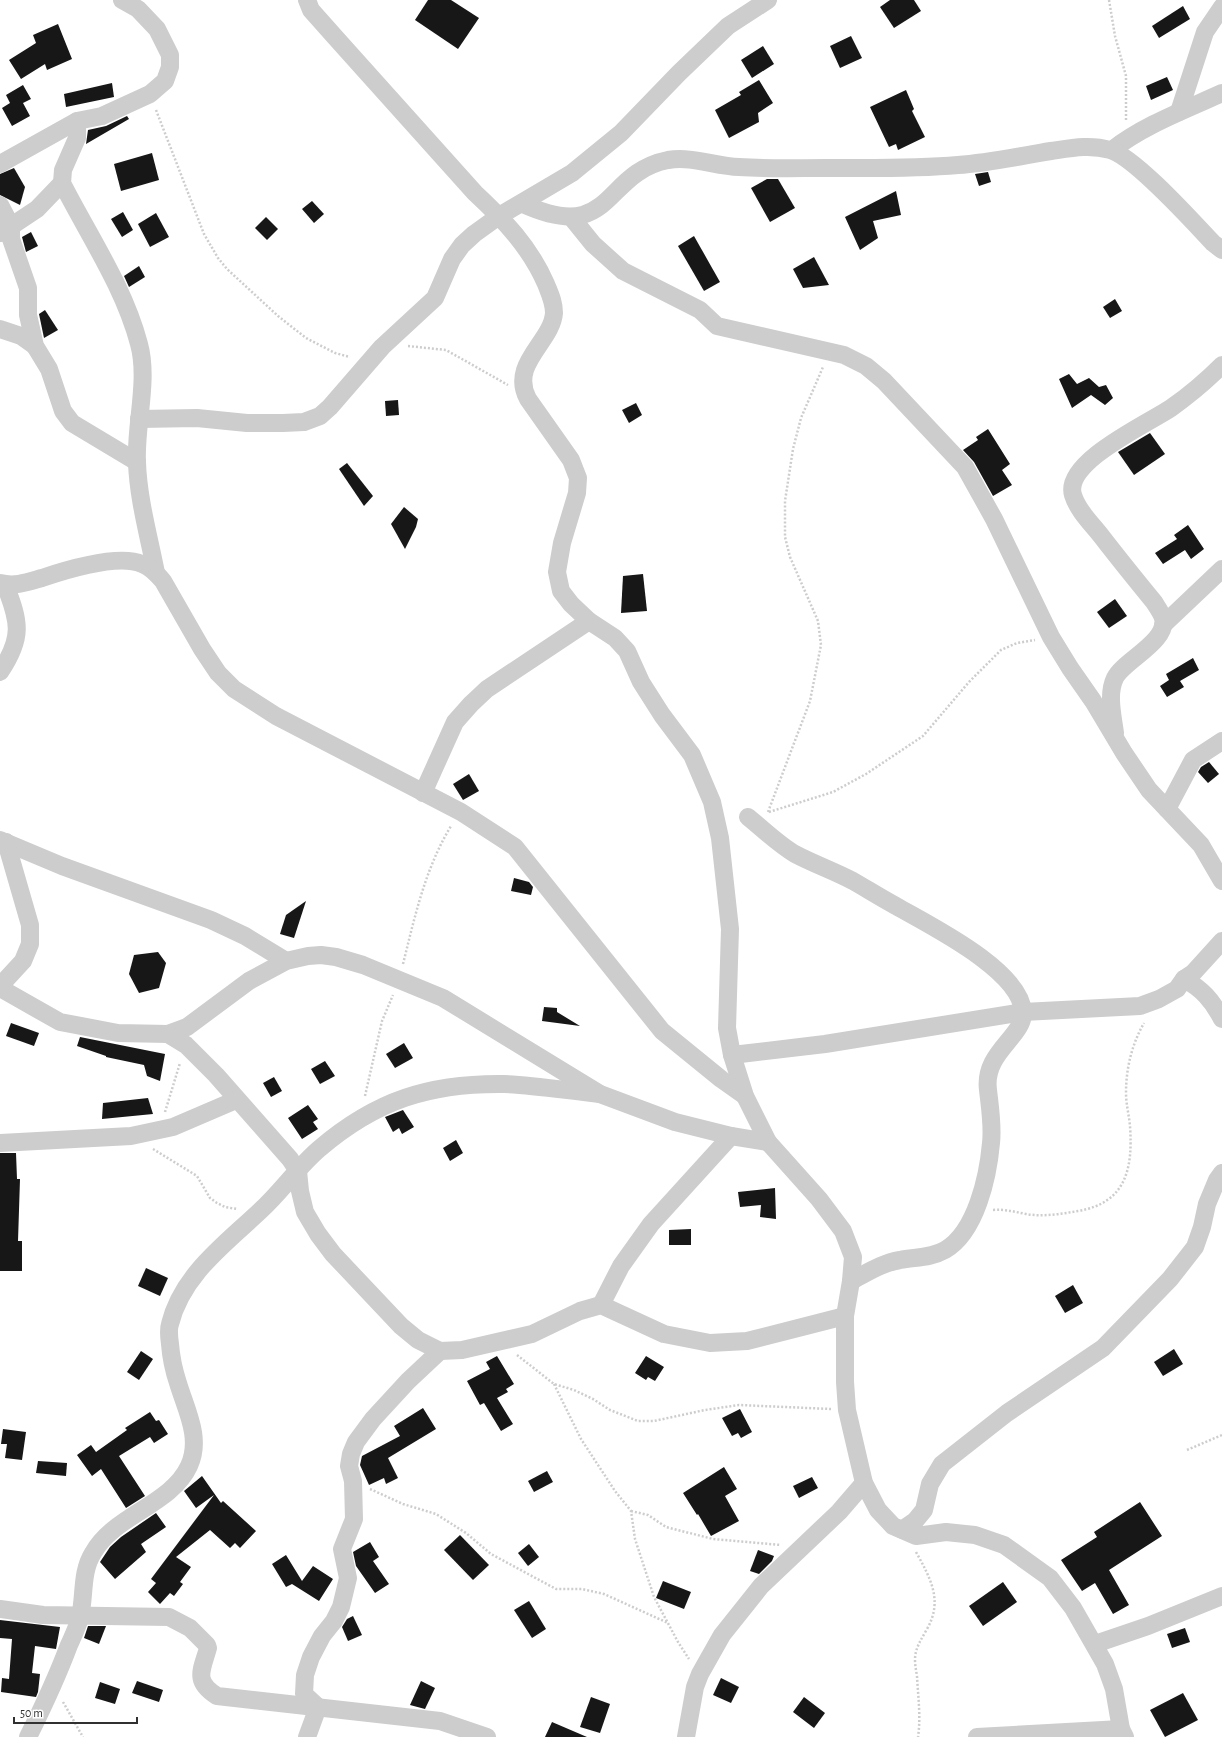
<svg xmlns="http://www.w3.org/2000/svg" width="1222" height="1737" font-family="'Alegreya Sans',sans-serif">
<rect width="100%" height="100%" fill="#fff"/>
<g fill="#171717">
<path d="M428 0H451L479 18 458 49 415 20Z"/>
<path d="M890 0H914L921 11 894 28 880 7Z"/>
<path d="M1183 6 1190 19 1159 38 1152 26Z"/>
<path d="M58 24 72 59 47 70 45 64 21 79 9 60 36 43 33 35Z"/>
<path d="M851 36 862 58 840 68 830 46Z"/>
<path d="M763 46 774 64 752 78 741 60Z"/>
<path d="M1167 77 1173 90 1151 100 1146 86Z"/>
<path d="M759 80 773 103 758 113 759 122 729 138 715 110 741 95 739 92Z"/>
<path d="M112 83 114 97 66 107 64 94Z"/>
<path d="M23 85 31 99 23 103 30 116 12 126 2 108 10 103 6 95Z"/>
<path d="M906 90 914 109 912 111 925 137 898 150 896 144 889 147 870 107Z"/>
<path d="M127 116 129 119 86 144 88 130 106 126Z"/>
<path d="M152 153 159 180 121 191 114 164Z"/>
<path d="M14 168 25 187 20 205 0 195V174Z"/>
<path d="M988 172 991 182 979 186 975 174Z"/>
<path d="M767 179H778L795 208 770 222 751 188Z"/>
<path d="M896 191 901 215 873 221 878 238 860 250 845 217Z"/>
<path d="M312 201 324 214 314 223 302 209Z"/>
<path d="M123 212 133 230 122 237 111 219Z"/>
<path d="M156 213 169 237 150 247 138 224Z"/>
<path d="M266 217 278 229 267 240 255 228Z"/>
<path d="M31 232 38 246 26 252 22 237Z"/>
<path d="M694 236 720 282 704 291 678 246Z"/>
<path d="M814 257 829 285 803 288 793 269Z"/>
<path d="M139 266 145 277 129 287 124 276Z"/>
<path d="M1115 299 1122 311 1110 318 1103 307Z"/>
<path d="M45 310 58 330 44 338 39 314Z"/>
<path d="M1069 374 1077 384 1089 378 1099 387 1106 385 1113 398 1105 405 1091 395 1072 408 1059 379Z"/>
<path d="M398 400 399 415 386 416 385 401Z"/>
<path d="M636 403 642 415 629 423 622 410Z"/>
<path d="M988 429 1010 464 1002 470 1012 485 993 496 974 462 963 450 978 440 976 437Z"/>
<path d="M1150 433 1165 454 1134 475 1118 452Z"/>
<path d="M347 463 373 496 364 506 339 469Z"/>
<path d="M404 507 418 519 416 527 405 549 391 524Z"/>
<path d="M1188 525 1204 549 1191 559 1185 550 1163 564 1155 553 1177 539 1174 535Z"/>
<path d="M643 574 647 611 621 613 623 576Z"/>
<path d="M1115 599 1127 616 1109 628 1097 612Z"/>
<path d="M1193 658 1199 670 1180 681 1184 687 1167 697 1160 686 1169 680 1166 674Z"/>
<path d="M1209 762 1219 774 1208 783 1198 772 1201 767Z"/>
<path d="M469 774 479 791 463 800 453 784Z"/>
<path d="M514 878 529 882 533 887 531 895 511 891Z"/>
<path d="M306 901 294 938 280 934 286 915Z"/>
<path d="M158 952 166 963 159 988 139 993 129 974 134 955Z"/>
<path d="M544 1007 557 1008V1012L580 1026 542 1021Z"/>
<path d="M11 1023 39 1033 34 1046 6 1036Z"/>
<path d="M80 1037 165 1054 160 1081 147 1076 144 1065 106 1057V1056L77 1046Z"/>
<path d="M404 1043 413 1058 395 1068 386 1054Z"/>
<path d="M325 1061 335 1076 320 1084 311 1069Z"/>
<path d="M274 1077 282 1091 271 1097 263 1083Z"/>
<path d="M148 1098 153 1114 102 1119 103 1103Z"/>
<path d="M308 1105 318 1119 313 1122 318 1129 302 1139 288 1118Z"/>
<path d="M403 1110 414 1127 402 1134 399 1128 393 1132 385 1117Z"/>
<path d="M456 1140 463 1153 450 1161 443 1148Z"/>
<path d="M0 1153H16L17 1179H20L18 1241H22V1271H0Z"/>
<path d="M775 1188 776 1219 760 1217 761 1205 740 1207 738 1192Z"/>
<path d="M691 1229V1245H669V1230Z"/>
<path d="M146 1268 168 1278 160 1296 138 1286Z"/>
<path d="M1073 1285 1083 1303 1065 1313 1055 1296Z"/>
<path d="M1174 1349 1183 1364 1163 1376 1154 1362Z"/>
<path d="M141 1351 153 1359 139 1380 127 1372Z"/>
<path d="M497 1356 514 1384 506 1389 508 1392 497 1398 513 1424 501 1431 484 1403 480 1405 467 1381 490 1369 486 1362Z"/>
<path d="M646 1356 664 1367 655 1381 648 1377 646 1380 635 1373Z"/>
<path d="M423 1408 436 1429 388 1458 398 1478 386 1484 384 1478 369 1485 360 1465 362 1456 400 1436 394 1426Z"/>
<path d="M740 1409 752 1432 741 1438 738 1433 732 1436 722 1418Z"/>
<path d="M150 1412 156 1421 159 1420 168 1434 154 1443 150 1437 119 1456 145 1496 126 1508 101 1469 92 1476 77 1455 91 1445 96 1452 127 1430 125 1428Z"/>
<path d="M3 1429 26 1432 22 1460 5 1458 7 1444H1Z"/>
<path d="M38 1461 67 1463 66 1476 36 1473Z"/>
<path d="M724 1467 737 1489 725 1496 739 1521 711 1536 698 1514 697 1515 683 1493Z"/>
<path d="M547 1471 553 1482 534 1492 528 1481Z"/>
<path d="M202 1476 221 1503 223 1501 256 1531 240 1548 235 1543 230 1548 210 1530 176 1557 191 1567 180 1582 183 1584 174 1596 170 1593 160 1604 148 1592 156 1583 151 1579 214 1495 196 1508 184 1491Z"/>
<path d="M812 1477 818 1488 799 1498 793 1486Z"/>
<path d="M1140 1502 1162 1536 1109 1570 1129 1605 1113 1614 1095 1583 1082 1591 1061 1560 1097 1537 1094 1532Z"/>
<path d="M156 1513 166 1527 141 1544 146 1552 115 1579 100 1562 110 1547 121 1537Z"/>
<path d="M460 1535 489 1565 473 1580 444 1550Z"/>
<path d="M370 1542 379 1557 373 1561 389 1584 375 1593 356 1566 353 1552Z"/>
<path d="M529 1544 539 1557 528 1566 518 1553Z"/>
<path d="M758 1550 774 1556 772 1561 759 1574 750 1571Z"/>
<path d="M286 1555 302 1581 313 1566 333 1579 319 1601 292 1584 286 1587 272 1564Z"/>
<path d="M663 1581 691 1592 684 1609 656 1598Z"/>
<path d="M1003 1582 1017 1602 983 1626 969 1606Z"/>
<path d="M529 1601 546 1629 532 1638 514 1610Z"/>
<path d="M353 1616 362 1635 348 1641 342 1627 347 1619Z"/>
<path d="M0 1620 60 1627 56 1649 35 1646 32 1673 40 1674 38 1692 36 1697 1 1692 2 1678 9 1679 12 1639 0 1638Z"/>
<path d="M88 1626H106L99 1644 84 1638Z"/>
<path d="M1185 1628 1190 1642 1172 1648 1167 1634Z"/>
<path d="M721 1678 739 1687 731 1703 713 1695Z"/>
<path d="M137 1681 163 1690 159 1702 132 1693Z"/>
<path d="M421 1681 435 1688 425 1709 410 1705Z"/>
<path d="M100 1682 120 1689 115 1704 95 1698Z"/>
<path d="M1183 1693 1198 1720 1165 1737 1150 1710Z"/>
<path d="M591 1697 610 1704 600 1733 580 1727Z"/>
<path d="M804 1697 825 1713 814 1728 793 1712Z"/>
<path d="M552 1722 587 1737H545Z"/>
</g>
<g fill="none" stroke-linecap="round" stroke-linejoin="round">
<g stroke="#cdcdcd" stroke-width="2.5" stroke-dasharray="2 2" stroke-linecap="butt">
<path d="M1109 0 1115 36 1126 76V122"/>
<path d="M156 110 204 234 218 258 227 269 278 316 306 338 335 353 350 357"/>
<path d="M408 346 446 350 508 385"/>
<path d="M768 812 810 701 821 645 818 621 790 557 785 537V501L793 449 801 418 823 367"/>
<path d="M769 812 833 792 866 774 923 736 969 682 1001 650 1017 643 1035 640"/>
<path d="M403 964C415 916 425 869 451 826"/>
<path d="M365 1096 382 1021 393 995"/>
<path d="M165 1112 180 1063"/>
<path d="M153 1149 197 1176 210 1198 217 1203 225 1207 237 1209"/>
<path d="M993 1210C1006 1209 1015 1212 1026 1214 1043 1217 1061 1214 1078 1211 1126 1203 1133 1169 1130 1126 1129 1115 1126 1104 1126 1093 1126 1068 1132 1044 1144 1023"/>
<path d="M517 1355 554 1384 574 1390 593 1399 610 1410 638 1421H654L705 1410 739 1405 831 1409"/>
<path d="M554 1384 581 1439 615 1491 631 1511 635 1539 654 1597 678 1642 689 1659"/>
<path d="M1187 1450 1222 1435"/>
<path d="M370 1489 403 1504 436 1514 466 1533 491 1554 556 1589H582L604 1594 668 1623"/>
<path d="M631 1511 648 1515 666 1527 713 1539 781 1545"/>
<path d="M916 1552C931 1579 943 1601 927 1629 921 1640 915 1648 915 1660 915 1665 916 1670 917 1676 918 1696 921 1717 918 1737"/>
<path d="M63 1702 83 1737"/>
</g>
<g stroke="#cdcdcd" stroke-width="18">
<path d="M307 0 311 10 335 37 475 193C504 220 530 247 546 284 550 294 554 302 554 313 552 342 509 364 528 399L571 460 578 478 577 493 562 543 557 572 561 591 571 604 589 621 615 638 627 651 641 682 662 715 692 755 712 802 720 838 730 929 727 1028 732 1055 745 1096 768 1142 819 1199 843 1231 853 1257 851 1281 845 1316V1382L847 1410 864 1483 878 1510 893 1526 916 1536 946 1532 975 1535 1004 1545 1050 1578 1073 1608 1105 1664 1114 1689 1121 1729 1125 1737"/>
<path d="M1179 112 1205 32 1222 7"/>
<path d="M77 121V138L63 170 62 183C89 236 124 287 139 344 149 380 135 426 137 462 138 498 149 537 156 573"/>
<path d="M1112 150C1144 125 1185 110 1222 93"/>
<path d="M0 164 77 121 102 116 150 94 165 81 170 67V55L157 29 138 9 122 0"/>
<path d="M523 204C614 245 602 173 668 160 692 156 715 166 739 167 768 169 797 168 826 168 870 168 914 169 958 165 989 163 1020 156 1051 151 1071 148 1090 144 1110 150 1135 157 1194 223 1213 243L1222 250"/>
<path d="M0 205 11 226V239L28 288V315L35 346 49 369 63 411 72 423 137 462"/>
<path d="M572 218 593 244 623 271 700 310 717 326 844 355 866 366 884 381 965 467 994 519 1051 637 1070 668 1093 701 1124 753 1149 790 1201 845 1222 881"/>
<path d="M1 233 37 209 62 183"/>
<path d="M0 329 21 336 35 346"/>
<path d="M139 419 197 418 247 423H283L304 422 320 416 330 407 382 347 435 298 452 259 462 245 474 234 499 216 572 173 621 133 679 73 728 26 768 0"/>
<path d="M0 583C15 587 28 582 42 578 66 570 118 554 142 564 151 567 157 574 163 581L202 649 218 673 234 689 276 716 461 812 515 847 662 1031 721 1079 745 1096"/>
<path d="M1163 625 1222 569"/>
<path d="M0 672C23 638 20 622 5 585"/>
<path d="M1115 733C1113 717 1107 694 1115 678 1123 661 1169 641 1163 618 1161 612 1157 607 1154 602 1136 580 1119 559 1102 537 1092 524 1078 511 1073 495 1063 462 1149 423 1171 408 1188 396 1207 380 1222 365"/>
<path d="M423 793 455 722 471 704 487 689 589 621"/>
<path d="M1167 809 1193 760 1222 741"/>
<path d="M748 817C763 829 778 844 795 854 814 864 834 871 853 881 867 889 881 898 896 906 929 925 1021 970 1023 1012 1024 1037 983 1052 988 1090 990 1108 993 1126 991 1143 988 1177 976 1232 945 1250 931 1258 915 1257 900 1260 882 1263 867 1273 851 1281"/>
<path d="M0 840 62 866 211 920 245 936 286 961"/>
<path d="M1184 979C1202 989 1212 1000 1222 1019"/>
<path d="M0 986 23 961 30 944V925L6 842"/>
<path d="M0 988 60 1022 118 1033 168 1034 187 1027 249 981 286 961 308 956 321 955 336 957 363 965 443 998 600 1094 675 1122 731 1136 768 1142"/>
<path d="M168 1034 186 1045 216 1075 290 1159 298 1171 300 1191 305 1212 318 1234 333 1254 401 1326 418 1340 440 1351 462 1350 532 1334 580 1311 601 1305 664 1334 710 1343 747 1341 845 1316"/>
<path d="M732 1055 825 1044 1023 1012 1140 1006 1159 999 1177 989 1184 979 1193 973 1222 941"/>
<path d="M0 1143 131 1136 173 1127 236 1100"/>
<path d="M601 1305 621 1266 651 1224 731 1136"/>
<path d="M902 1530 915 1521 924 1510 930 1484 942 1464 1007 1413 1103 1348 1170 1279 1195 1247 1202 1227 1207 1204 1217 1180 1222 1173"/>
<path d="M0 1609 43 1615 169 1617 190 1628 207 1645 208 1648C202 1670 193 1681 217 1696L440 1721 487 1737"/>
<path d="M1095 1644 1148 1626 1222 1596"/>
<path d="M318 1707 304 1694 305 1675 311 1657 322 1636 334 1621 341 1607 348 1578 342 1549 354 1519 353 1481 349 1466 351 1454 356 1442 373 1419 408 1381 440 1351"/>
<path d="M28 1737C43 1707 57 1677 69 1645 73 1636 78 1626 80 1617 85 1595 81 1572 93 1553 114 1515 171 1505 189 1466 202 1438 186 1410 178 1383 174 1371 171 1357 170 1344 169 1337 168 1330 170 1324 182 1275 225 1244 260 1211 281 1192 297 1168 319 1149 376 1100 430 1083 504 1084 535 1085 569 1091 600 1094"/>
<path d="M307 1737 318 1707"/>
<path d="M686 1737 695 1687 700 1674 722 1635 761 1586 839 1512 864 1483"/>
<path d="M977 1737 1121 1729"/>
</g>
</g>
<path d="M14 1717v6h123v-6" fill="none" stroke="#303030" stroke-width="2"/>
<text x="20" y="1717" font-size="12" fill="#303030" stroke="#ffffff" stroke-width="3" paint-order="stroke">50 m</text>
</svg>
